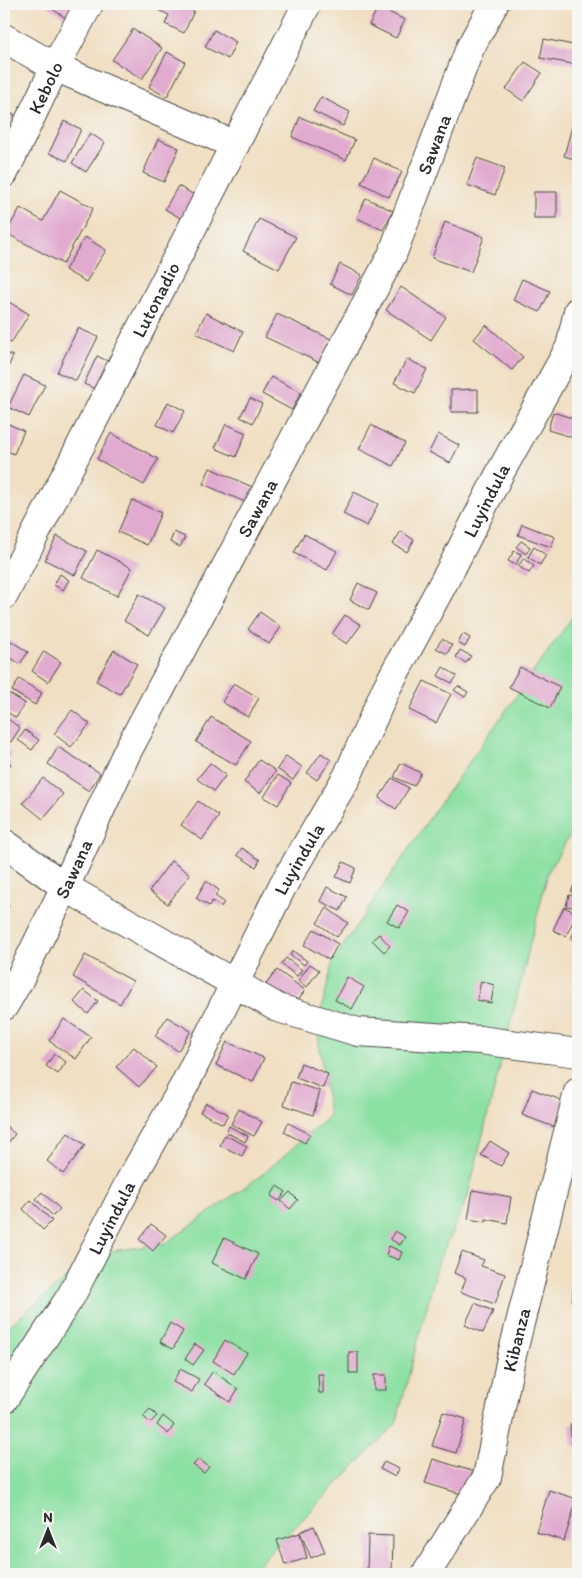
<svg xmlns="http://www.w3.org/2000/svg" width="582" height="1578" font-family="Itim,sans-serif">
<rect width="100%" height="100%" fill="#f6f6f2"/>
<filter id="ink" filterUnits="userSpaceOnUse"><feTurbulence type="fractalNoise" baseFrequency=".02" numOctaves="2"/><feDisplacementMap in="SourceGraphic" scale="10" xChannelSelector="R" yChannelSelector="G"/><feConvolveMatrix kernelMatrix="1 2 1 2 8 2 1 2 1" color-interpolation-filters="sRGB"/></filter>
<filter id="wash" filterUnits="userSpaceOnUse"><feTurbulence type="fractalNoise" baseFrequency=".0096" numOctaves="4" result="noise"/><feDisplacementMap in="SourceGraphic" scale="20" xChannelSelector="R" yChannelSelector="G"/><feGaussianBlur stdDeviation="1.12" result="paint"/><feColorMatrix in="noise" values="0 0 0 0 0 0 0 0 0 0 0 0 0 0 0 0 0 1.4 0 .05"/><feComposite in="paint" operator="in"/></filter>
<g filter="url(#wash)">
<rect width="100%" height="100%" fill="#f0dfc2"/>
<path fill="#8be0a3" stroke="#5b8667" d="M578 609V821L548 872 467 1199 439 1260 396 1424 249 1574H4V1330L96 1253 165 1244 263 1174 329 1116 317 1028 333 961 433 813Z"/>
<g id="blocks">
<g fill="#e1abcf">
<path d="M45 4H86L73 23Z"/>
<path d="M158 4H180L194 11 184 33 165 24 169 15 156 9Z"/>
<path d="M566 4H578V7L566 5Z"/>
<path d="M378 7 405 20 396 38 369 25Z"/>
<path d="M133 29 162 48 142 79 112 60Z"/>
<path d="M214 30 236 42 228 59 205 47Z"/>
<path d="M544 39 578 46V65L540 58Z"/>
<path d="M167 52 185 62 167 97 149 87Z"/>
<path d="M525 62 542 73 523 101 506 89Z"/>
<path d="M321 97 350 112 343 126 313 111Z"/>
<path d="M578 104V160L564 156Z"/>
<path d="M4 110 20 118 4 148Z"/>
<path d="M300 117 355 140 346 160 292 137Z"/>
<path d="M64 121 81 129 67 161 49 153Z"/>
<path d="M90 133 105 143 86 172 72 163Z"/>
<path d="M158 139 179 148 164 182 143 173Z"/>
<path d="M374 158 402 172 389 197 361 183Z"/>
<path d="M477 158 505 168 495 195 467 185Z"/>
<path d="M178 186 202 199 189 223 165 209Z"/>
<path d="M60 190 93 208 63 264 6 233 20 208 43 221Z"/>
<rect x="534" y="192" width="23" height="26"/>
<path d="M366 198 393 211 383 230 357 218Z"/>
<path d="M259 219 296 237 279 269 243 251Z"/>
<path d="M445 222 484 237 471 272 432 258Z"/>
<path d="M85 237 106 250 86 282 65 270Z"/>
<path d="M340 264 362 275 352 295 330 284Z"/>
<path d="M522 279 550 291 540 312 513 300Z"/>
<path d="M401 287 446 317 431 340 386 310Z"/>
<path d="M9 302 29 314 11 343 4 339V310Z"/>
<path d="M206 313 243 332 234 351 196 333Z"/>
<path d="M277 314 331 339 320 363 265 337Z"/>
<path d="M486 325 523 357 512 370 474 339Z"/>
<path d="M78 328 98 337 76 381 57 372Z"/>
<path d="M4 352 13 356 4 377Z"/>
<path d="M97 356 114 364 100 391 84 384Z"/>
<path d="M407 359 427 369 415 393 394 383Z"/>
<path d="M24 375 45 385 29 417 8 407Z"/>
<path d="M271 377 301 392 292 410 262 394Z"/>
<path d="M478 389V412H451V390Z"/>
<path d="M250 398 262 404 253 423 240 417Z"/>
<path d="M168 402 185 411 173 433 157 425Z"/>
<path d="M553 412 578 420V439L548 430Z"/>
<path d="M4 422 24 431 14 454 4 450Z"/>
<path d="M226 424 246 433 236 457 215 448Z"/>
<path d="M371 425 405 443 393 466 359 449Z"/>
<path d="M111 433 158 459 144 485 97 459Z"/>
<path d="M438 434 459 445 450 463 429 452Z"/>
<path d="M210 468 259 490 252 505 203 484Z"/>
<path d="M354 492 378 504 367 526 343 514Z"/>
<path d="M132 500 161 513 147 545 118 532Z"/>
<path d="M522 524 555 537 551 547 518 535Z"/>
<path d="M401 531 414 540 407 552 393 544Z"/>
<path d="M174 532 185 537 180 547 170 542Z"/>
<path d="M304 534 337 551 327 570 294 553Z"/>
<path d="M57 536 87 551 75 575 45 560Z"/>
<path d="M521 541 530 547 526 554 516 547Z"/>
<path d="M534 547 546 555 540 565 528 557Z"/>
<path d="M97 550 132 568 117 596 83 578Z"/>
<path d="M514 551 521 554 516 565 508 561Z"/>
<path d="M524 558 534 566 529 573 518 566Z"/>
<path d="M60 574 69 580 63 590 54 585Z"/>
<path d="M358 583 377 593 369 610 350 600Z"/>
<path d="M139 594 165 608 149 635 124 621Z"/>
<path d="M260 612 281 627 269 644 248 629Z"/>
<path d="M345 615 361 625 347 644 332 634Z"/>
<path d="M463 634 470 638 465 647 458 643Z"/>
<path d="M8 639 28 652 20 664 11 658 7 663 4 661V645Z"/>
<path d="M442 639 452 645 447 654 436 648Z"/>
<path d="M114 650 137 664 120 694 96 681Z"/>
<path d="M460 650 471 656 466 663 456 657Z"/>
<path d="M44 651 61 662 48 682 32 671Z"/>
<path d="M443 667 457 676 452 683 438 676Z"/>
<path d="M520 667 560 687 550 708 509 687Z"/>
<path d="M19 679 42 693 35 705 12 691Z"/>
<path d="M424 681 451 694 436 723 409 710Z"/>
<path d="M234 683 259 698 248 717 222 702Z"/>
<path d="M458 686 468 692 465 697 454 690Z"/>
<path d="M8 693 25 703 16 718 4 710V699Z"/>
<path d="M72 710 90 724 71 747 54 734Z"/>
<path d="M4 716 20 728 11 742 4 737Z"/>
<path d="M211 717 251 741 236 765 196 742Z"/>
<path d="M25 730 39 740 32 750 18 740Z"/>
<path d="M58 747 100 773 89 791 48 764Z"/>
<path d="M4 748 11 753 7 758 4 756Z"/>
<path d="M321 753 331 760 317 780 307 773Z"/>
<path d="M286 756 302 767 293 780 277 769Z"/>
<path d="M4 758 11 764 4 773Z"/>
<path d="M259 760 276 771 260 793 244 782Z"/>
<path d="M210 763 226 775 214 791 197 779Z"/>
<path d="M401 763 421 773 414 786 394 777Z"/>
<path d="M278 775 291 783 278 805 264 797Z"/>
<path d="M43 778 63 794 43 819 23 803Z"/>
<path d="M392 778 409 788 396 809 379 798Z"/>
<path d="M4 781 9 786 4 792Z"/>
<path d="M198 801 219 816 202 840 181 825Z"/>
<path d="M242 848 260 860 256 867 237 855Z"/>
<path d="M171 861 190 874 168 904 149 891Z"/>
<path d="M343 862 356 868 350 883 336 877Z"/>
<path d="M578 876V890L576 894 571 892Z"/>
<path d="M206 881 219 890 215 896 224 902 221 907 212 901 209 906 196 898Z"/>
<path d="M327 887 347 897 340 911 320 901Z"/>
<path d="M569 895 578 897 576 908 566 906Z"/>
<path d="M4 902 9 906 4 913Z"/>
<path d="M397 905 409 912 399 928 387 921Z"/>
<path d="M564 907 577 913 566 936 553 930Z"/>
<path d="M327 908 348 923 337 937 317 923Z"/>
<path d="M578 923V942L571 939Z"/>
<path d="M314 929 338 944 329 960 304 945Z"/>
<path d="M379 934 390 946 384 952 372 940Z"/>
<path d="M293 951 307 961 304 965 290 955Z"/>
<path d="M85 955 133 981 120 1004 73 977Z"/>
<path d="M286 958 302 970 297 976 281 964Z"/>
<path d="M310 964 319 970 307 987 298 981Z"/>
<path d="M277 970 305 990 293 1007 264 987Z"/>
<path d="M347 977 364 987 352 1009 335 1000Z"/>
<path d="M481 981 494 985 491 1003 477 1000Z"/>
<path d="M84 990 98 1001 88 1014 74 1002Z"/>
<path d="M167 1017 191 1031 178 1051 155 1036Z"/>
<path d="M64 1019 91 1037 76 1059 49 1041Z"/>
<path d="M227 1042 264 1058 253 1082 216 1065Z"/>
<path d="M134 1047 157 1067 139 1087 116 1067Z"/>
<path d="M54 1054 66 1062 58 1074 46 1066Z"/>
<path d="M301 1063 328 1074 323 1088 296 1078Z"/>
<path d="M291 1082 320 1091 313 1115 284 1105Z"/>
<path d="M532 1089 564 1101 554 1127 522 1115Z"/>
<path d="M206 1103 228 1114 223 1124 200 1112Z"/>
<path d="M239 1109 262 1122 254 1136 231 1124Z"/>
<path d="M288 1123 310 1134 305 1143 284 1132Z"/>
<path d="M4 1124 15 1134 4 1148Z"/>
<path d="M229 1126 248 1136 245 1142 226 1132Z"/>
<path d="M68 1133 85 1145 63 1174 47 1161Z"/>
<path d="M225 1135 247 1146 242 1156 220 1145Z"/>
<path d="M490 1141 509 1153 501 1166 481 1155Z"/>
<path d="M277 1186 286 1192 279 1201 271 1196Z"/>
<path d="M473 1190 511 1197 507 1223 486 1219V1222L468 1219Z"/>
<path d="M42 1192 60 1209 53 1216 36 1199Z"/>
<path d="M290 1192 298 1200 290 1209 281 1201Z"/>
<path d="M31 1200 52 1221 43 1230 23 1209Z"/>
<path d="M151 1224 166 1235 153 1251 139 1239Z"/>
<path d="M395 1231 405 1237 400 1245 390 1239Z"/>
<path d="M224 1238 258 1254 246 1279 212 1263Z"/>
<path d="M389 1246 402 1252 399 1260 386 1255Z"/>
<path d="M462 1252 484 1260 481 1266 505 1274 495 1304 461 1292 466 1278 454 1273Z"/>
<path d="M575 1269H578V1303L572 1302Z"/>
<path d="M475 1303 493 1311 483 1333 465 1325Z"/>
<path d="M170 1323 183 1331 173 1349 160 1342Z"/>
<path d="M225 1340 247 1353 234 1374 213 1361Z"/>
<path d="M195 1344 204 1350 193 1365 185 1359Z"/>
<rect x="349" y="1352" width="9" height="21"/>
<path d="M180 1369 199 1379 192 1392 173 1382Z"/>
<path d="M213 1371 238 1389 230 1402 204 1384Z"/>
<path d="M318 1374H323V1393H319Z"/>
<rect x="374" y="1375" width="12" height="15"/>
<path d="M150 1409 157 1416 150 1423 143 1416Z"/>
<path d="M443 1412 466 1419 456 1453 432 1446Z"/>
<path d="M163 1416 174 1425 168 1434 157 1425Z"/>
<path d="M578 1424V1445L572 1446 570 1425Z"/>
<path d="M199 1459 209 1467 204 1473 193 1465Z"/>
<path d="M433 1459 475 1472 468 1496 425 1483Z"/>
<path d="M384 1462 399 1469 395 1477 380 1469Z"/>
<path d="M549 1490 577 1499 564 1541 536 1532Z"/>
<path d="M314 1526 325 1552 311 1558 300 1532Z"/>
<path d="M300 1533 307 1558 285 1565 277 1540Z"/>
<path d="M368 1535 393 1536 392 1574 367 1573Z"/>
</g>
</g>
</g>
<g filter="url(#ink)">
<use href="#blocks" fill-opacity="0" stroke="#494642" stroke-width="1"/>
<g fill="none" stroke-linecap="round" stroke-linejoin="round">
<defs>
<g id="minor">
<path d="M4 38 55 67 235 145"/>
<path id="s1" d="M4 173 55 67 89 4"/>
<path id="s2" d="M4 595 307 4"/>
<path d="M4 843 65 887 278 1008 358 1032 480 1040 578 1053"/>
<path id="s3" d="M4 1006 18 982 65 887 127 752 392 255 470 48 494 4"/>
<path id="s4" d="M4 1399 71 1296 130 1181 184 1086 283 885 347 777 386 689 453 565 501 471 570 347 578 311"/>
<path id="s5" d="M426 1574 487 1477 510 1363 578 1092"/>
</g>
</defs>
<use href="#minor" stroke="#494642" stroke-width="30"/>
<use href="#minor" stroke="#fff" stroke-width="28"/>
</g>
</g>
<g text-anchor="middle" stroke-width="5" stroke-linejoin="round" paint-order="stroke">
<g font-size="19" fill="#2b2b2b" stroke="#f6f6f2">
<text dy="7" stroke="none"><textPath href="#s1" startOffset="95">Kebolo</textPath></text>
<text dy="7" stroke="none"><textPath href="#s3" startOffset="964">Sawana</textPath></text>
<text dy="7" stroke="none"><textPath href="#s2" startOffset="332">Lutonadio</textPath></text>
<text dy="7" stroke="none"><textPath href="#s4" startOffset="1021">Luyindula</textPath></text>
<text dy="7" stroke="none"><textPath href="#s3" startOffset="559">Sawana</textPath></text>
<text dy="7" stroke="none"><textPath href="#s4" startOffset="616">Luyindula</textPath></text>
<text dy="7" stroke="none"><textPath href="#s3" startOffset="154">Sawana</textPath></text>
<text dy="7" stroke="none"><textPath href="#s4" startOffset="211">Luyindula</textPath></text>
<text dy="7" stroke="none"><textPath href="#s5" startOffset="255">Kibanza</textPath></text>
</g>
</g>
<rect width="582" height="1578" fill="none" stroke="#f6f6f2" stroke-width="20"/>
<g transform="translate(48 1530)" stroke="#f6f6f2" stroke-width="4" paint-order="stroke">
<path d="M0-4L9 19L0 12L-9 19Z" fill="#2b2b2b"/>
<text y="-8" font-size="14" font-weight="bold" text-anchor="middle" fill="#2b2b2b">N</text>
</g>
</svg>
